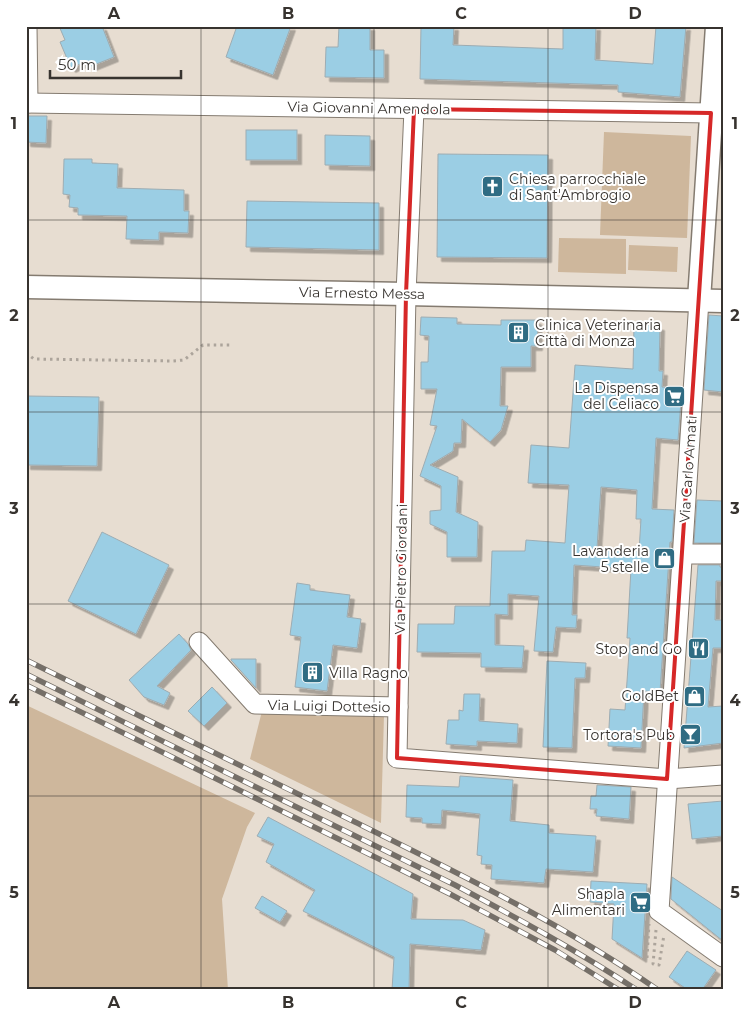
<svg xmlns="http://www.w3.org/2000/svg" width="749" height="1016" font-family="Montserrat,sans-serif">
<defs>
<filter id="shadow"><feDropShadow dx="4.5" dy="4.5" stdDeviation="0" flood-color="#0004"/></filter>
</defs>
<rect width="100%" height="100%" fill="#e7ddd1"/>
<g fill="#ceb79c">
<path d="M604 132 691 136 687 238 600 235Z"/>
<path d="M559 238 626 239V274L558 272Z"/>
<path d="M629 245 678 247 677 272 628 270Z"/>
<path d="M26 705 255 813 247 827 222 899 228 990H50L26 988Z"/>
<path d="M262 711 384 715 381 823 250 759Z"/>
</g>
<g fill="#9bcee4" stroke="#9dacb2" fill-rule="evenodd" filter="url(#shadow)">
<path d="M59 26H102L114 57 89 67 87 61 71 68 60 42 65 40Z"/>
<path d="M237 26H291L273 75 226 57Z"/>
<path d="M339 26H370V50H384V78L325 77 326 47H338Z"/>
<path d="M421 26H454L453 45 563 49V26H596L595 60 653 64 656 26H686L680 97 618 92V85L420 79Z"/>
<path d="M26 116H47L46 143 26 142Z"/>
<rect x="246" y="130" width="51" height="30"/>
<path d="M325 135 370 136V166L325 165Z"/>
<path d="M438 154 548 155 547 258 437 257Z"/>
<path d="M64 159H92V163L118 164 117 188 184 190V211H189L188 233 159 232V240L126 239 127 216 78 215V208L69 207 70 195 63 194Z"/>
<path d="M247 201 379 203V250L246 247Z"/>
<path d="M709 315 723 316V392L704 390Z"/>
<path d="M421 317 457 318V324L501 325V320H537L538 346H531V367H501L500 406H508L501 430 490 442 462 419 461 443H454L453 451 430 465 458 477 456 512 478 522 477 557H447V532L430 524V511L441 510V486L420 476 437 426 430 425 437 389H421V362H428L429 336 420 335Z"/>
<path d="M634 325 660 326 659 371H663L662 387 682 388 678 440 656 438 652 509 674 510 672 542H670L660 692 644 691 641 748 608 746 610 709 625 710 630 638H627L631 569 574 565 572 615H577L576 628 556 627 553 652 534 651 539 596 508 594V615L495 614V645L524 646 522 668 481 667V653L417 652 418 624H454L455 606H490L492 551H525L526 540 565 543 569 485 528 483 531 445 569 448 575 365 633 369ZM601 487 637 490 636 519H641L639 551 597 548Z"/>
<path d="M27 396 99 397 97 466 26 465Z"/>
<path d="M697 500 723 501 722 543H694Z"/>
<path d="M102 532 169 565 136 634 68 601Z"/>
<path d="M698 565H720V567H723V581H716L715 620H723V648H713L708 707 723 706V743L684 748Z"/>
<path d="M297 583 310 585V590L350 595 347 617 361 619 357 648 333 645 327 691 295 687 301 637 290 635Z"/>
<path d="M179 634 188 644 191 650 157 686 170 693 164 705 144 697 129 680Z"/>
<path d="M231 659H256V688L231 660Z"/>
<path d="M547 661 586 663 585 678H575L572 748 543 747Z"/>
<path d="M212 687 227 703 204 726 188 711Z"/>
<path d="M464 694H480L479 721 518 724 517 743 477 741V746L446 744 448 720H459V710L463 711Z"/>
<path d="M460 776 513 780 510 821 549 825V833L596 836 593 872 546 869 544 883 491 879 492 865 481 864 482 856 477 855 480 814 442 810 441 824 422 823V818L406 817 407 785 459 787Z"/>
<path d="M597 785 631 787 629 819 596 816 597 809H590L591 796H596Z"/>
<path d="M723 801V836L692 839 688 804Z"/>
<path d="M268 817 413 894 411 919 463 920 485 930 481 950 410 944 409 990H392L394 957 303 911 315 890 266 862 274 844 257 836Z"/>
<path d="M672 877 723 911V941L671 899Z"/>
<path d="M591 881 647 884 642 958 612 939 614 904 590 902Z"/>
<path d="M262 896 287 911 280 922 255 908Z"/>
<path d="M687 951 716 970 702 990H688L669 977Z"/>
</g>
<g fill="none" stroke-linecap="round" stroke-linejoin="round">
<defs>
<g id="minor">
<path d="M27 26 28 103"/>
<path d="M26 103 711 113"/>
<path d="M414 109 406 294 397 758 667 779 723 775"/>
<path d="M699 300 659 911 723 957"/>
<path d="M682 554H723"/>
<path d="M199 642 255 704 398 707"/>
</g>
<g id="tertiary">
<path d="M26 287 406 294 723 301"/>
<path d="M699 300 717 26"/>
</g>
</defs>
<use href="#minor" stroke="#847b70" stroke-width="21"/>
<use href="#tertiary" stroke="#847b70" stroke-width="25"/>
<g stroke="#aca49b" stroke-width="3" stroke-dasharray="2.5 4" stroke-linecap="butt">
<path d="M26 353 34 359 173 361 184 360 203 345H232"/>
<path d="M656 930 653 964 659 965 664 935"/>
<path d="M647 958 649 924"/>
</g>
<use href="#minor" stroke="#fff" stroke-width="19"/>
<use href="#tertiary" stroke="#fff" stroke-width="22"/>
<defs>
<g id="rail">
<path d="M26 660C136 714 245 768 355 822 458 873 563 924 658 990"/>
<path d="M26 674 455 885C517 918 578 951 637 990"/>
<path d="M26 685 450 894 555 950 619 990"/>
</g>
</defs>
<use href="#rail" stroke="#756f68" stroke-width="5.5"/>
<use href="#rail" stroke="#fff" stroke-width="4" stroke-dasharray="11" stroke-linecap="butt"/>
</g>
<path fill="none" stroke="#d62828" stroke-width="4" stroke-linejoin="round" d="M414 109 711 113 667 779 397 758 406 294Z"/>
<path fill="none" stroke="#37332f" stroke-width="1" stroke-opacity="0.55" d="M201 26V990M374 26V990M548 26V990M26 220H723M26 412H723M26 604H723M26 796H723"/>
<defs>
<symbol id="church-square" viewBox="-11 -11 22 22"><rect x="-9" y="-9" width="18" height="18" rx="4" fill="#2f6c83" stroke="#fff"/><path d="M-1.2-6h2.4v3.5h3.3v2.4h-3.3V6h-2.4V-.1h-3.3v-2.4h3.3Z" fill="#fff"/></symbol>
<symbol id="building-square" viewBox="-11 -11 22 22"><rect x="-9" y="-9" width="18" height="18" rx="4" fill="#2f6c83" stroke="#fff"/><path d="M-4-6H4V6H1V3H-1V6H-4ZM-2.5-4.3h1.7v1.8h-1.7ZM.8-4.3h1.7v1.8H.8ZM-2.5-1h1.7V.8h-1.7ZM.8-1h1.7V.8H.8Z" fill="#fff"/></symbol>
<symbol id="supermarket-square" viewBox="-11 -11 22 22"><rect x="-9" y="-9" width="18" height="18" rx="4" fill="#2f6c83" stroke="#fff"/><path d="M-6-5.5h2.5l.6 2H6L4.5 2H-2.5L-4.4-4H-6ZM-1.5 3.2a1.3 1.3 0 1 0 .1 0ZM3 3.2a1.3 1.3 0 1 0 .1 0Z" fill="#fff"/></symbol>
<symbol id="shop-square" viewBox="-11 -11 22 22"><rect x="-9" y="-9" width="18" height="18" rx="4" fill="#2f6c83" stroke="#fff"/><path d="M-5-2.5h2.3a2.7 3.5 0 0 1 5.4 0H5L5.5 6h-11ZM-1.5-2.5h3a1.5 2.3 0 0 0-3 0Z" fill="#fff"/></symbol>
<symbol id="restaurant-square" viewBox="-11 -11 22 22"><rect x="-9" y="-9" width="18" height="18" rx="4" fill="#2f6c83" stroke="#fff"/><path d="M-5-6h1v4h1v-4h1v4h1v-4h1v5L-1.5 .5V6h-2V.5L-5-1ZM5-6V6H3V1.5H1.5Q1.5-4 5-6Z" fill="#fff"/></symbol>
<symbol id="bar-square" viewBox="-11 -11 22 22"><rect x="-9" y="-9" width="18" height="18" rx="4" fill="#2f6c83" stroke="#fff"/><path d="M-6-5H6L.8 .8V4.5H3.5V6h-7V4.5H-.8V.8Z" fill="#fff"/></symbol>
</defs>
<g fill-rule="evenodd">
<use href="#church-square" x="480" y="174" width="25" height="25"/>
<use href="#building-square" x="506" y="320" width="25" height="25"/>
<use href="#supermarket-square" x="662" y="384" width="25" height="25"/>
<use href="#shop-square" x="652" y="546" width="25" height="25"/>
<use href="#restaurant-square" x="686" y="636" width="25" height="25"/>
<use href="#building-square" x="300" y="660" width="25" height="25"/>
<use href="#shop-square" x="682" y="684" width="25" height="25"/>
<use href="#bar-square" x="678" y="722" width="25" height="25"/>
<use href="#supermarket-square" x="628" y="890" width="25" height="25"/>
</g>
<g text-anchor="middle" stroke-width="4" stroke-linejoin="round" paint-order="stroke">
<g font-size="14" fill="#37332f" stroke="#fff">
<text transform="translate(369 108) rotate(1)" y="5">Via Giovanni Amendola</text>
<text transform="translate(362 293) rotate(1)" y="5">Via Ernesto Messa</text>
<text transform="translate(688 469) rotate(-86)" y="5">Via Carlo Amati</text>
<text transform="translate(401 569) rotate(-89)" y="5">Via Pietro Giordani</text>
<text transform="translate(329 706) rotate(1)" y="5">Via Luigi Dottesio</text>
</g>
<g font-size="14" fill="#37332f" stroke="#fff" text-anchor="end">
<text x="509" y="184" text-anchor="start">Chiesa parrocchiale<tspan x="509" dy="16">di Sant'Ambrogio</tspan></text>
<text x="535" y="330" text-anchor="start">Clinica Veterinaria<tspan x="535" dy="16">Città di Monza</tspan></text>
<text x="659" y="393">La Dispensa<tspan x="659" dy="16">del Celiaco</tspan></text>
<text x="649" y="556">Lavanderia<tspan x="649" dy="16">5 stelle</tspan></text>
<text x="682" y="654">Stop and Go</text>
<text x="329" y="678" text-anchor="start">Villa Ragno</text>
<text x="679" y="701">GoldBet</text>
<text x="675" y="740">Tortora's Pub</text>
<text x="625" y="899">Shapla<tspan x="625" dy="16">Alimentari</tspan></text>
</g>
</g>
<rect width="749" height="1016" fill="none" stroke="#ffffff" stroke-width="55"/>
<path d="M50 70v8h131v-8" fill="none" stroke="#37332f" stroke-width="2.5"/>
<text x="58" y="70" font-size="15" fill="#37332f" stroke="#ffffff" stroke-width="4" paint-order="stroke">50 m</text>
<rect x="28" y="28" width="694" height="960" fill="none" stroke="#37332f" stroke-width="2"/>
<g font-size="16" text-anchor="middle" font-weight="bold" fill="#37332f">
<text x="114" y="19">A</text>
<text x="288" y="19">B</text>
<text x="461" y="19">C</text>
<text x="635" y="19">D</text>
<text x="14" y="129">1</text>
<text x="735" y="129">1</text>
<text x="14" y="321">2</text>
<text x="735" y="321">2</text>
<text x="14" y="514">3</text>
<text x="735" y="514">3</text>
<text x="14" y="706">4</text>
<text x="735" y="706">4</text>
<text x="14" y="898">5</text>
<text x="735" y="898">5</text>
<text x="114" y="1008">A</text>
<text x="288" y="1008">B</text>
<text x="461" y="1008">C</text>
<text x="635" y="1008">D</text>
</g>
</svg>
